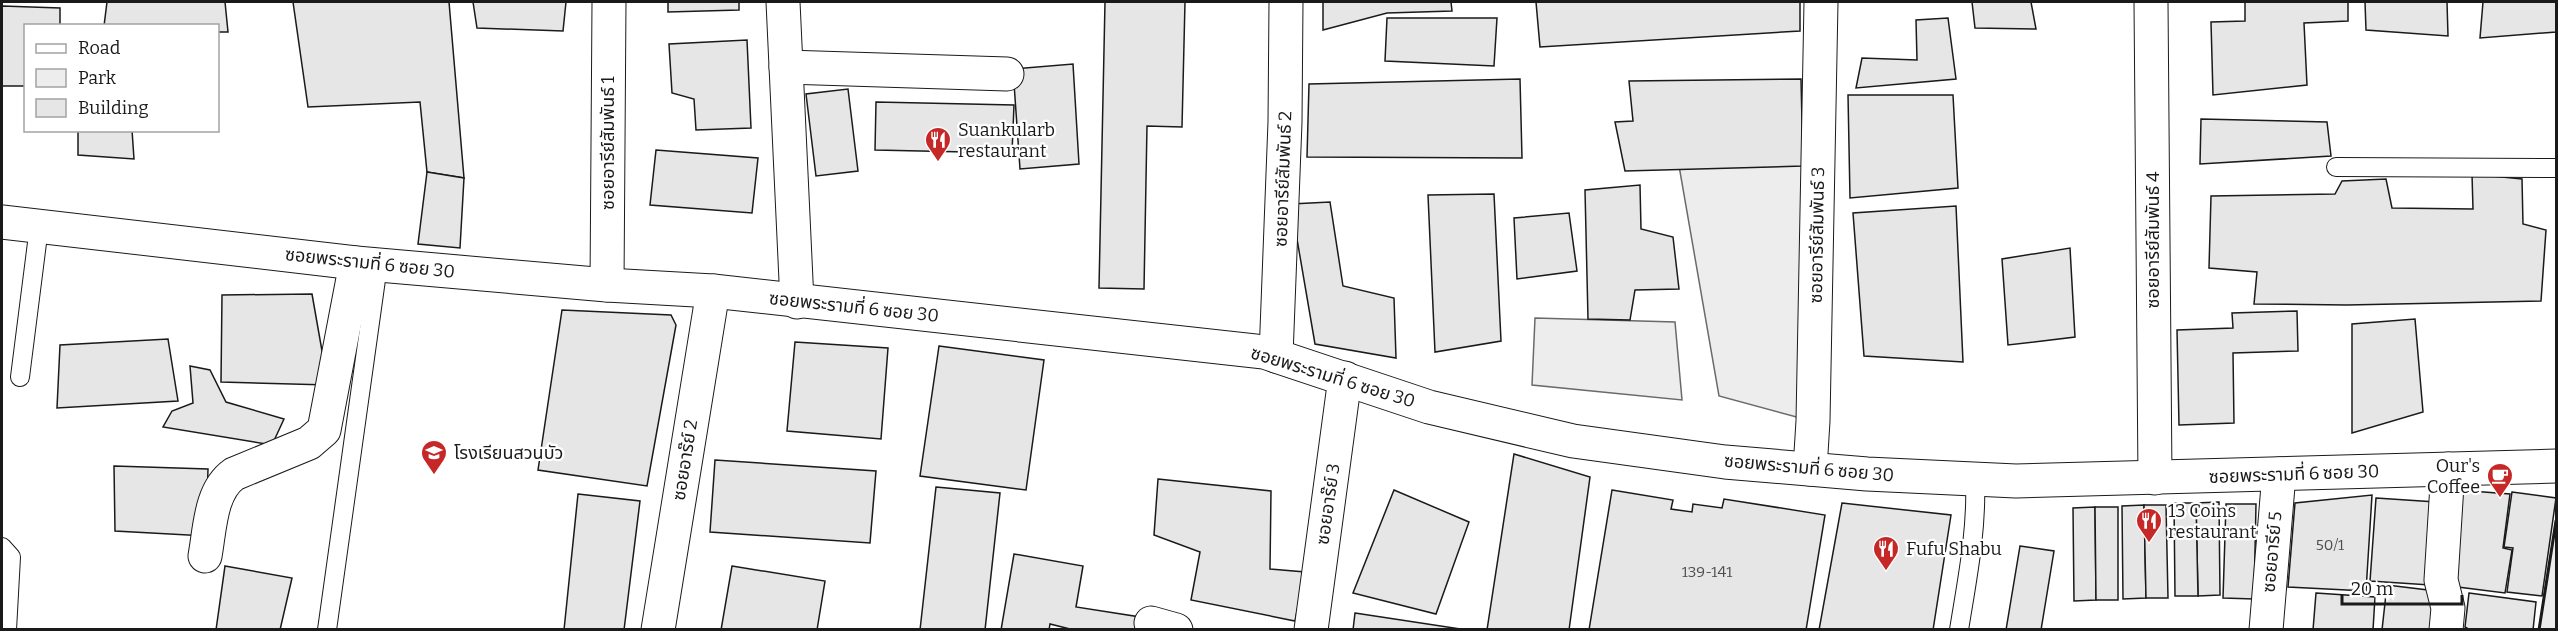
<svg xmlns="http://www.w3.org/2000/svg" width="2558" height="631" font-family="Bitter,'Noto Sans Thai',serif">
<rect width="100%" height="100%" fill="#fff"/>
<g fill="#ededed" stroke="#6a6a6a" stroke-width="1.5">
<path d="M1803 129 1804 419 1719 396 1674 137Z"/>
<path d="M1535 318 1675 322 1682 400 1532 385Z"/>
<path d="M2556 521V629H2539Z"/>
</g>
<g fill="#e6e6e6" stroke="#1a1a1a" stroke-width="1.5">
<path d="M107 2H225L228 32H218V26H104Z"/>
<path d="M293 2H449L464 178 427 172 420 102 308 107Z"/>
<path d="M473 2H566L563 31 477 28Z"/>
<path d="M668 2H739V10L668 12Z"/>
<path d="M1105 2H1185L1182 127 1147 126 1144 289 1099 288Z"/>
<path d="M1323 2H1451L1452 11 1387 13 1323 30Z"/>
<path d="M1536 2H1800V31L1540 47Z"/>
<path d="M1972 2H2031L2036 29 1975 28Z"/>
<path d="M2245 2H2348V21L2304 23 2307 85 2213 95 2211 22 2245 21Z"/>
<path d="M2365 2H2447L2448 36 2366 30Z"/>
<path d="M2483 2H2556V32L2480 38Z"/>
<path d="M2 6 60 8V26H26V86H2Z"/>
<path d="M1387 18H1497L1494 66 1385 61Z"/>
<path d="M1948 18 1956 79 1856 88 1862 58 1917 60 1916 20Z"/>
<path d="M747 40 751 128 696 130 694 99 672 93 669 44Z"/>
<path d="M1073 64 1079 164 1020 169 1013 69Z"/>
<path d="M1520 79 1522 158 1307 157 1309 84Z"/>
<path d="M1801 79 1803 166 1625 171 1615 122 1633 121 1629 81Z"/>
<path d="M848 89 858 171 816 176 806 94Z"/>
<path d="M1848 95H1953L1958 188 1850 198Z"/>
<path d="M876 102 1014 105 1012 153 875 150Z"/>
<path d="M2201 119 2327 122 2331 156 2200 164Z"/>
<path d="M78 130H132L134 159 78 155Z"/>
<path d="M656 150 758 158 752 213 650 205Z"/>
<path d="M427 172 464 178 460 248 418 244Z"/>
<path d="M2472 174 2522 179 2523 224 2546 230 2541 301 2347 305 2254 304 2257 272 2209 268 2211 196 2335 194 2342 181 2386 179 2392 208 2473 209Z"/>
<path d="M1640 185 1641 229 1673 237 1679 289 1635 290 1630 320 1588 319 1585 190Z"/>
<path d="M1494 194 1501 341 1435 352 1428 195Z"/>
<path d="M1330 202 1343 286 1394 298 1396 358 1315 344 1291 204Z"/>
<path d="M1956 206 1963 362 1864 356 1853 213Z"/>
<path d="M1569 213 1577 271 1517 279 1514 218Z"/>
<path d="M2070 248 2075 337 2008 345 2002 259Z"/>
<path d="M312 294 328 385 221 382 222 295Z"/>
<path d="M562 310 671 315 676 325 647 486 538 470Z"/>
<path d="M2297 311 2298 351 2233 353 2234 423 2179 425 2177 330 2233 328 2232 313Z"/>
<path d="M2415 319 2423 412 2352 433V324Z"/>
<path d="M168 339 178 401 57 408 60 345Z"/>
<path d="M795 342 888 348 881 439 787 431Z"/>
<path d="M939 346 1044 360 1026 490 920 476Z"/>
<path d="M190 366 210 370 226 402 284 419 272 445 163 427 172 411 193 403Z"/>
<path d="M1514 454 1590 477 1569 630H1487Z"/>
<path d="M715 460 876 471 870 543 710 532Z"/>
<path d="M114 466 208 469 206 536 115 531Z"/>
<path d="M1158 479 1271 491 1270 569 1305 572 1295 621 1191 600 1200 552 1154 535Z"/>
<path d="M936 487 1000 493 985 630H920Z"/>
<path d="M1394 490 1469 522 1436 614 1353 593Z"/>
<path d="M1612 490 1673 500 1671 509 1692 512 1693 504 1722 508 1724 499 1825 515 1806 630H1589Z"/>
<path d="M2457 490 2510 494 2503 548 2512 550 2505 593 2450 586Z"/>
<path d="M2512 492 2556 498 2542 596 2507 592 2513 548 2504 547Z"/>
<path d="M578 494 640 501 624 630H564Z"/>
<path d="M2372 495 2366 591 2288 587 2295 503Z"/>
<path d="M2376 498 2436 502 2430 585 2370 581Z"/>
<path d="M2219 502 2220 595 2198 596 2196 503Z"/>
<path d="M1842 503 1951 515 1933 630H1819Z"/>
<path d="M2174 503H2196L2198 596H2175Z"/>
<path d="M2226 504H2256L2254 599 2223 598Z"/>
<path d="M2144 505 2146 598 2123 599 2122 506Z"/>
<path d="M2144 505H2166L2168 598H2146Z"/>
<path d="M2095 507 2096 600 2074 601 2073 508Z"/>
<path d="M2095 507H2118V600H2096Z"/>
<path d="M2020 546 2054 551 2041 630H2006Z"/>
<path d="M1014 554 1083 566 1076 607 1140 617 1138 630H1074L1050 624 1049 630H1001Z"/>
<path d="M225 566 292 578 280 630H216Z"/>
<path d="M732 566 825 581 817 630H721Z"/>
<path d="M2387 585 2436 591 2431 630H2382Z"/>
<path d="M2316 593 2375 597 2373 630H2313Z"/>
<path d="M2469 593 2536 602 2533 630H2470L2465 627Z"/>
<path d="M1355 613 1467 630H1353Z"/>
</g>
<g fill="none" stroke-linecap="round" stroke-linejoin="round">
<defs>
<g id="lane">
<path d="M2336 167 2556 168"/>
<path d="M20 377 39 227"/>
<path d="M2 547 11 557 7 630"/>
<path d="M327 630 378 265"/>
<path d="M1959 630C1967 580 1977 531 1975 481"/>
</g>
<g id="street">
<path d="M783 2 797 302"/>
<path d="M2151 2 2155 478"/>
<path d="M786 67 1007 74"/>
<path d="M607 285 609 2"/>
<path d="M1276 356 1285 122 1286 2"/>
<path d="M1810 469 1813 421 1821 2"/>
<path d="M205 556C210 529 210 491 234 474L309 443 324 430 356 263"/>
<path d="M1151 623 1176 630"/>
<path d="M658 630 713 291"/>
<path d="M1311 630 1345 378"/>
<path d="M2266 630 2279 474"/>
<path d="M2446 630 2448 608 2441 580 2448 469"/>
</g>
<path id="secondary" d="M2 222 356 263 607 285 713 291 1264 352 1429 407 1573 441 1725 462 1867 474 2016 481 2556 466"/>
</defs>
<use href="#lane" stroke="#1a1a1a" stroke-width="20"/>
<use href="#street" stroke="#1a1a1a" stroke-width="35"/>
<use href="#secondary" stroke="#1a1a1a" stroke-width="35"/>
<use href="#lane" stroke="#fff" stroke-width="18"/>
<use href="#street" stroke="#fff" stroke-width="33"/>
<use href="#secondary" stroke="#fff" stroke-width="33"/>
<path stroke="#1a1a1a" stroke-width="3" d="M2539 630 2556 521"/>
</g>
<defs>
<symbol id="restaurant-pin" viewBox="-11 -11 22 30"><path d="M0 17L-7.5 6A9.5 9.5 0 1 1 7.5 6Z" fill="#c62828" stroke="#fff"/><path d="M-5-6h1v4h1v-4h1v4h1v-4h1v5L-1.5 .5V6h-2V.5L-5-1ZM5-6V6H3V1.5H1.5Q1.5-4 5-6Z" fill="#fff"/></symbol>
<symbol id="school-pin" viewBox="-11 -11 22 30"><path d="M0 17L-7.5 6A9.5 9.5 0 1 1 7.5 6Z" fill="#c62828" stroke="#fff"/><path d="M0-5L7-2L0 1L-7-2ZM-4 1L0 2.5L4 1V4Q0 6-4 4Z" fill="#fff"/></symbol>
<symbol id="cafe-pin" viewBox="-11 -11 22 30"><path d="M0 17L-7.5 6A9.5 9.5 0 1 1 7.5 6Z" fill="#c62828" stroke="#fff"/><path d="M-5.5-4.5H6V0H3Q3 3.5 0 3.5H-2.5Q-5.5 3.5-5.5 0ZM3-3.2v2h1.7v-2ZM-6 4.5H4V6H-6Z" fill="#fff"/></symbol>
</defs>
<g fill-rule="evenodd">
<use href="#restaurant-pin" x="923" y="125" width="30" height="40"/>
<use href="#school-pin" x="419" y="438" width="30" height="40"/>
<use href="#cafe-pin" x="2485" y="461" width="30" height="40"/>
<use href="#restaurant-pin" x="2134" y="506" width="30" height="40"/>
<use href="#restaurant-pin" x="1871" y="534" width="30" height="40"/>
</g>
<g text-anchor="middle" stroke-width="4.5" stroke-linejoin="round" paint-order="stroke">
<g font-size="15" fill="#4d4d4d">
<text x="2330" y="550">50/1</text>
<text x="1707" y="577">139-141</text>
</g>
<g font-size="18" fill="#1a1a1a" stroke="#fff" text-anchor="start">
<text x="958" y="136">Suankularb<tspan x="958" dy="21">restaurant</tspan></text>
<text x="454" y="459">โรงเรียนสวนบัว</text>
<text x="2480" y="472" text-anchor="end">Our's<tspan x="2480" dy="21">Coffee</tspan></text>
<text x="2168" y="517">13 Coins<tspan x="2168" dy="21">restaurant</tspan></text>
<text x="1906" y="555">Fufu Shabu</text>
</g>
<g font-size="18" fill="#1a1a1a" stroke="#fff">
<text transform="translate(608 143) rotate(-90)" y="6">ซอยอารีย์สัมพันธ์ 1</text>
<text transform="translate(1283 179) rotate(-88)" y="6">ซอยอารีย์สัมพันธ์ 2</text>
<text transform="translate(1817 235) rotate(-89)" y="6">ซอยอารีย์สัมพันธ์ 3</text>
<text transform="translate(2153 240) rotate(-90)" y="6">ซอยอารีย์สัมพันธ์ 4</text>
<text transform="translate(370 263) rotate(6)" y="6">ซอยพระรามที่ 6 ซอย 30</text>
<text transform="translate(854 307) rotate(6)" y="6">ซอยพระรามที่ 6 ซอย 30</text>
<text transform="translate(1333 377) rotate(17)" y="6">ซอยพระรามที่ 6 ซอย 30</text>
<text transform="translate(685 460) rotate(-81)" y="6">ซอยอาร๊ย์ 2</text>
<text transform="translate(1809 468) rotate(5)" y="6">ซอยพระรามที่ 6 ซอย 30</text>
<text transform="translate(2294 474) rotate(-2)" y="6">ซอยพระรามที่ 6 ซอย 30</text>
<text transform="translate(1328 504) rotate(-82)" y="6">ซอยอาร๊ย์ 3</text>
<text transform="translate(2272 552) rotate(-85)" y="6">ซอยอารีย์ 5</text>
</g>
</g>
<rect width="2558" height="631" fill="none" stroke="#1a1a1a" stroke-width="6"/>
<rect x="24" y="24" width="195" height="108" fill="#ffffff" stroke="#a3a3a3" stroke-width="1.5"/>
<rect x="36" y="44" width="30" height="9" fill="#ffffff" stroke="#a3a3a3" stroke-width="1.5"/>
<text x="78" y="54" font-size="18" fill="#1a1a1a">Road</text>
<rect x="36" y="69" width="30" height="18" fill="#ededed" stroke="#a3a3a3" stroke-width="1.5"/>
<text x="78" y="84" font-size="18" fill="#1a1a1a">Park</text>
<rect x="36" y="99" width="30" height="18" fill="#e6e6e6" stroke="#a3a3a3" stroke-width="1.5"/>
<text x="78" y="114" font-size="18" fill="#1a1a1a">Building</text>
<path d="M2342 595v9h120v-9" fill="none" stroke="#1a1a1a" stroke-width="3"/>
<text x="2351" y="595" font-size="18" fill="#1a1a1a" stroke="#ffffff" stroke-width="4.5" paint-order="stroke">20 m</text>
</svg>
